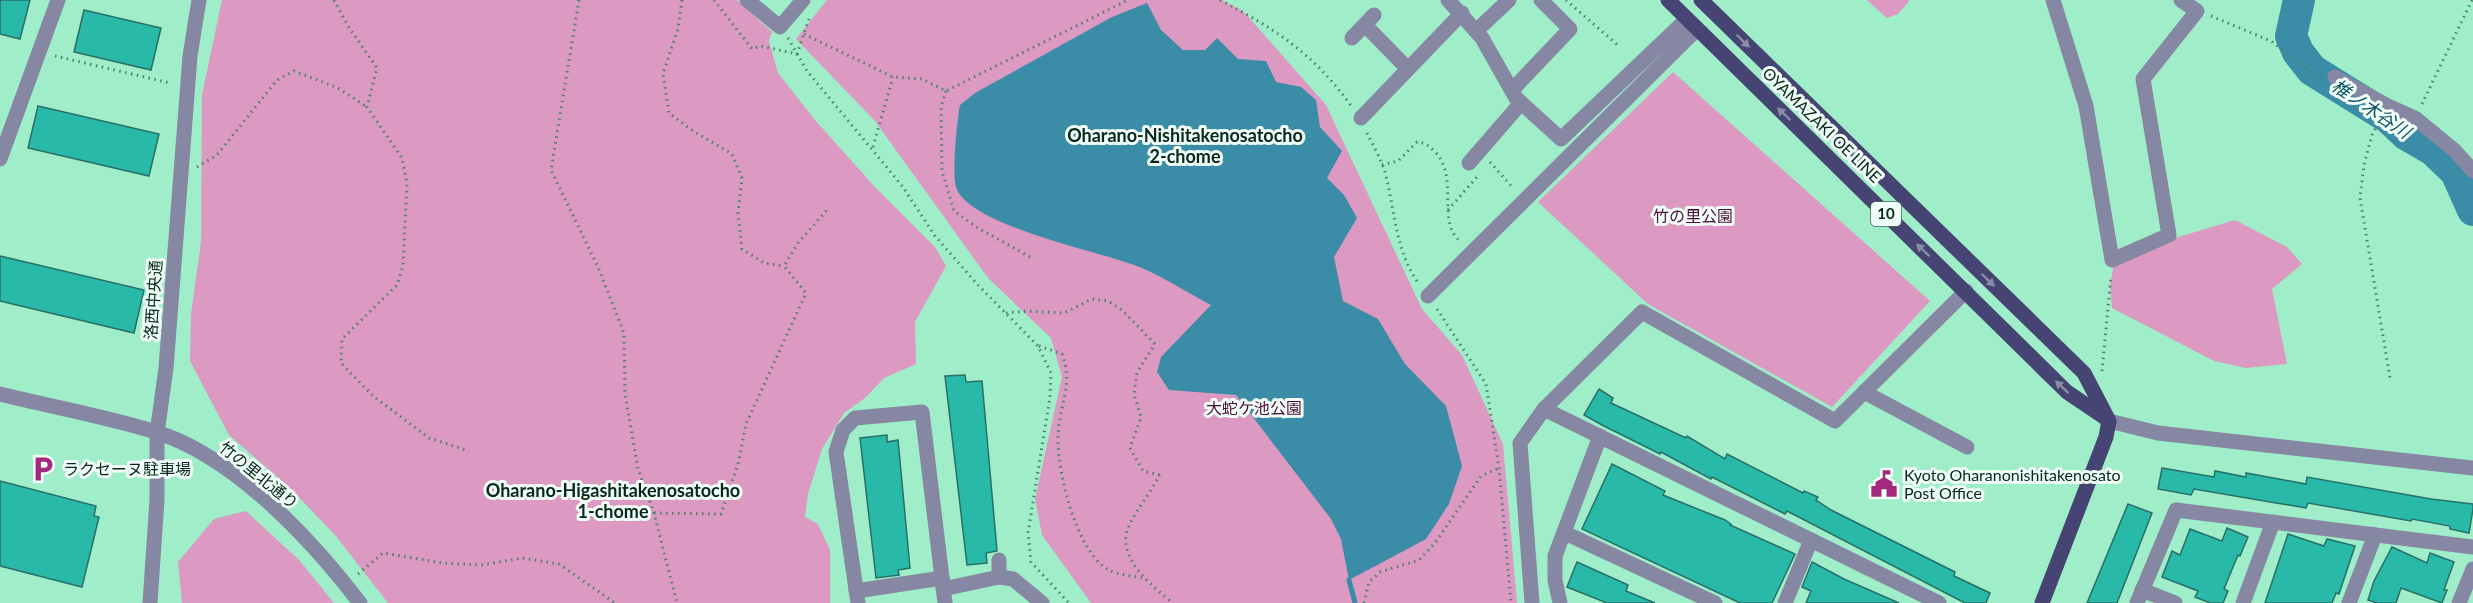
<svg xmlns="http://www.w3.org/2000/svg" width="2473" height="603" font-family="Lato,'Noto Sans JP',sans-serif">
<rect width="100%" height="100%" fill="#a0edc9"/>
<g fill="#dc99c1">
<path d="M222 0H737L772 32 769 41 778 73 815 120 874 186 935 247 946 266 915 322 916 364 884 378 865 398 844 413 822 449 808 494 805 517 818 524 830 550V603H388L335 535 290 488 229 435 190 361 191 314 201 242 202 95Z"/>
<path d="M827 0H1222L1244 12 1326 105 1422 309 1462 355 1503 444 1517 603H1091L1042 535 1035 499 1062 377 1051 338 988 278 875 121 796 39Z"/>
<path d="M1867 0H1910L1898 14 1887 18Z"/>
<path d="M1673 72 1930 301 1832 407 1648 304 1538 202Z"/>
<path d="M2235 220 2287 247 2302 264 2272 289 2287 364 2245 368 2214 361 2112 308 2110 285 2114 264 2175 238Z"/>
<path d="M246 511 299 560 334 603H182L178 562 214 519Z"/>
</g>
<path fill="#3b8ca7" d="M1147 3 1161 30 1183 50H1205L1217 38 1238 59 1266 61 1276 82 1301 87 1316 100 1320 127 1342 151 1327 178 1344 195 1357 218 1334 257 1343 301 1378 319 1405 364 1446 406 1462 466 1449 504 1426 539 1349 580 1341 539 1331 519 1236 395 1169 390 1157 372 1161 357 1211 305C1188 293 1165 278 1142 268 1105 252 969 227 956 187 952 173 957 120 960 105L975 93 1112 17Z"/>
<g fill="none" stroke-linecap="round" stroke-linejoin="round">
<path stroke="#3b8ca7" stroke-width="5" d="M1349 580 1355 603"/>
<path stroke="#3b8ca7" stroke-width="32" d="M2299 0 2291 36 2298 52 2312 70 2389 118 2407 135 2433 150 2456 172 2473 210"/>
</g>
<g fill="#29b9a8" stroke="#287067" stroke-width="1.5">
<path d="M0 0H30L20 39 0 34Z"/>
<path d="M84 10 161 28 151 70 74 52Z"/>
<path d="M38 106 159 134 149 176 28 148Z"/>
<path d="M0 256 144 290 134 333 0 301Z"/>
<path d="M965 375 966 382 982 381 997 551 986 553 987 563 967 565 945 376Z"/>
<path d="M1599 389 1613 398 1611 403 1686 438 1687 436 1725 459 1727 454 1803 493 1804 491 1818 497 1816 500 1831 510 1955 572 1954 576 1990 593 1986 603H1965L1787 511 1785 514 1712 477 1711 479 1661 452 1660 454 1602 425 1584 415Z"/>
<path d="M887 435V442L898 440 910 568 898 570 899 575 876 578 860 438Z"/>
<path d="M1612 464 1665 491 1663 495 1725 520 1731 524 1730 525 1795 554 1772 603H1740L1582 529Z"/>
<path d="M2162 468 2214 477 2215 471 2246 477V473L2306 484 2307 477 2431 499 2473 504V509L2469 533 2450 529V526L2412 519 2411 521 2308 503 2306 508 2194 489 2191 495 2158 489Z"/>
<path d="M0 481 96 506 94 516 99 517 82 587 0 566Z"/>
<path d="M2128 504 2152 513 2117 603H2087Z"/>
<path d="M2227 528 2248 537 2240 556 2238 555 2224 589 2228 591 2223 603H2210L2195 597 2198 591 2162 577 2172 551 2180 555 2190 529 2222 541Z"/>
<path d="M2288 534 2324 546 2327 539 2355 546 2339 594 2336 593 2332 603H2265Z"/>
<path d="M2392 547 2427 563 2430 553 2454 562 2444 590H2447L2442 603 2401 588 2396 603H2377L2368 600 2374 581Z"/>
<path d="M1577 562 1628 585 1626 591 1655 603H1607L1567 587Z"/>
<path d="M1812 562 1844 579 1899 603H1806L1811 591 1802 587Z"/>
</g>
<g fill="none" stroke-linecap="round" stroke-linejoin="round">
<g stroke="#4d816a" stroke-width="3" stroke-dasharray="1.5 4.5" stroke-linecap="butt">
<path d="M334 0 348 26 377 68 367 107 402 158 407 183 403 266 397 285 342 339 341 363 373 396 429 438 469 451"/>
<path d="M579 0 551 170 598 267 624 333 625 394 638 469 654 513 677 603"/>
<path d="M682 0 678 29 663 74 669 113 693 131 732 154 742 178 738 213 742 249 764 263 784 266"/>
<path d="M714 0 752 49 761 46 797 54 809 19"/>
<path d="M1220 0C1277 30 1313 53 1352 107"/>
<path d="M1566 0 1620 47"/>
<path d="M2211 16 2271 41 2317 78H2321"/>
<path d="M804 34 893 77 922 79 946 91 1128 0"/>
<path d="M788 38 807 71 903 187 935 236 977 284 1038 346 1051 373 1050 397 1028 533 1031 562 1069 603"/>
<path d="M55 56 170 83"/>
<path d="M946 91 941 107 942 171 954 211 978 228 1030 257"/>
<path d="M2422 104 2472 0"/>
<path d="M2381 118 2372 135 2364 165 2360 198 2390 378"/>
<path d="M1367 133C1373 145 1381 159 1385 172 1395 210 1395 251 1419 284"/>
<path d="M873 147 893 77"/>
<path d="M1490 162 1513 188"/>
<path d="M1382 165 1398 161 1417 142C1425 143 1428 145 1433 150 1461 175 1435 222 1461 242"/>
<path d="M197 167 217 155 277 80 294 71 338 88 367 107"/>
<path d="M1448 210 1477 177"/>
<path d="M1437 309 1486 384 1499 468 1511 603"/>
<path d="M1006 313 1029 311 1064 313 1092 299 1108 301 1123 311 1155 344 1137 372 1134 394 1141 417 1130 448 1143 471 1159 475C1151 494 1136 509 1128 528 1116 558 1153 587 1173 603"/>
<path d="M1039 346 1062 354C1074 385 1059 405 1058 436 1057 471 1076 552 1109 570 1118 575 1134 576 1144 578"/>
<path d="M2102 371 2111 276"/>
<path d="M654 513 721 514 738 464 746 424 806 293 784 266 798 243 828 209"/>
<path d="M358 574 383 553 442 563 481 565 522 558 559 564 615 603"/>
<path d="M1364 603 1369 582 1380 572 1419 560 1435 543 1481 476 1499 468"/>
</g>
<g stroke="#8687a3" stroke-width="15">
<path d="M747 0 780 27 803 0"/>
<path d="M1448 0 1482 38 1516 98 1561 139 1687 19"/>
<path d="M2053 0 2086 106 2112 260 2169 235 2143 79 2197 11 2181 0"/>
<path d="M1365 25 1408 69"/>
<path d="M1476 31 1509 0"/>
<path d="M1352 38 1374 15"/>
<path d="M2335 77 2388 106 2415 118 2454 150 2473 171"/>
<path d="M1512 90 1570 29 1541 0"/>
<path d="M1361 118 1462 13"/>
<path d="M0 159 58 0"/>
<path d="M1469 163 1521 103"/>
<path d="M1428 296 1697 29"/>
<path d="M1864 392 1967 447"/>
<path d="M0 394C52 407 105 416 156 432 235 457 311 539 360 603"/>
<path d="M1544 409 1939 603"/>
<path d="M2109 421 2158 433 2473 468"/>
<path d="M1565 533 1715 603"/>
<path d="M999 577 1013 579 1042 603"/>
<path d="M943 589 999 577V560"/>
<path d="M2142 590 2175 603"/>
<path d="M856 591 942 578"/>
<path d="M150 603 157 500V433L166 368 190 56 199 0"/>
<path d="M858 603 836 452 843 430 855 418 922 412 945 603"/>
<path d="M1532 603 1520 443 1544 409 1642 312 1835 421 1966 291"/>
<path d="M1560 603 1555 580V556L1600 436"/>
<path d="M1785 603 1811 540"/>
<path d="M2137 603 2176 510 2473 547"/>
<path d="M2243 603 2273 522"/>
<path d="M2349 603 2375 535"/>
<path d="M2459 603 2473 569"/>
</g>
<g stroke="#454473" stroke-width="15">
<path d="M1668 0 2067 392 2107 419"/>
<path d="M1701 0 2084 373 2109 421 2106 437 2042 603"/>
</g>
</g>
<defs><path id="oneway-solid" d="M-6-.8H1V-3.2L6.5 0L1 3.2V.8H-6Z" transform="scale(1.5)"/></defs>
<g fill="#898ea8">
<use href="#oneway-solid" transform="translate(1743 41) rotate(44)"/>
<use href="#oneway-solid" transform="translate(1784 114) rotate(-136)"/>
<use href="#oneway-solid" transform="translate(1923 250) rotate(-136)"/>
<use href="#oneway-solid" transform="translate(1988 280) rotate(44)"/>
<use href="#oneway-solid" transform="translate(2062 387) rotate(-137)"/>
</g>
<defs>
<symbol id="parking-bare" viewBox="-9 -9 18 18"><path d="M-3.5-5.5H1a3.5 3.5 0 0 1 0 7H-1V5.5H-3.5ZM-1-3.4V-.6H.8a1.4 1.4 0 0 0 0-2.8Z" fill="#a4297e" stroke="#f0fef7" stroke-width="2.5" paint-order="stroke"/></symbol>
<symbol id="civic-bare" viewBox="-9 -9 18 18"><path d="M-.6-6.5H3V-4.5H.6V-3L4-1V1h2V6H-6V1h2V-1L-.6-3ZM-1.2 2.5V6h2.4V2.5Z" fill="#a4297e" stroke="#f0fef7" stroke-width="2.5" paint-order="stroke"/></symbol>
</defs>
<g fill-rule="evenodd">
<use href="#parking-bare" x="24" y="450" width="38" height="38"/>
<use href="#civic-bare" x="1865" y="465" width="38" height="38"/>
</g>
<g text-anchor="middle" stroke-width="6" stroke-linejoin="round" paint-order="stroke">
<rect fill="#f0fef7" stroke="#4d685c" stroke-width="1.5" x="1871" y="202" width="30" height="24" rx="4.5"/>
<g font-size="15" font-weight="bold" fill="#07271a">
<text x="1886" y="219">10</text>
</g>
<g font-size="16" fill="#07271a" stroke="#f0fef7">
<text transform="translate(1822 125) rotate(44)" y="6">OYAMAZAKI OE LINE</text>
<text transform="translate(153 300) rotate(-86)" y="6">洛西中央通</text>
<text transform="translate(259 475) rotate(39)" y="6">竹の里北通り</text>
</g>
<g font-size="16" fill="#4d0d39" stroke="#f0fef7">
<text x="1693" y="222">竹の里公園</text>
<text x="1254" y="414">大蛇ケ池公園</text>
</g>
<g font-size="16" fill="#07271a" stroke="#f0fef7" text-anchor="start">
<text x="63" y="475">ラクセーヌ駐車場</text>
<text x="1904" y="481">Kyoto Oharanonishitakenosato<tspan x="1904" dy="18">Post Office</tspan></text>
</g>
<g font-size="18" font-style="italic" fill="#0c5165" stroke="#f0fef7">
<text transform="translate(2371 109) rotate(34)" y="6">椎ノ木谷川</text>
</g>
<g font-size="18" font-weight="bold" fill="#07271a" stroke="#f0fef7">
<text x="1185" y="142">Oharano-Nishitakenosatocho<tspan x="1185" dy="21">2-chome</tspan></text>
<text x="613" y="497">Oharano-Higashitakenosatocho<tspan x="613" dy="21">1-chome</tspan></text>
</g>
</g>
</svg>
